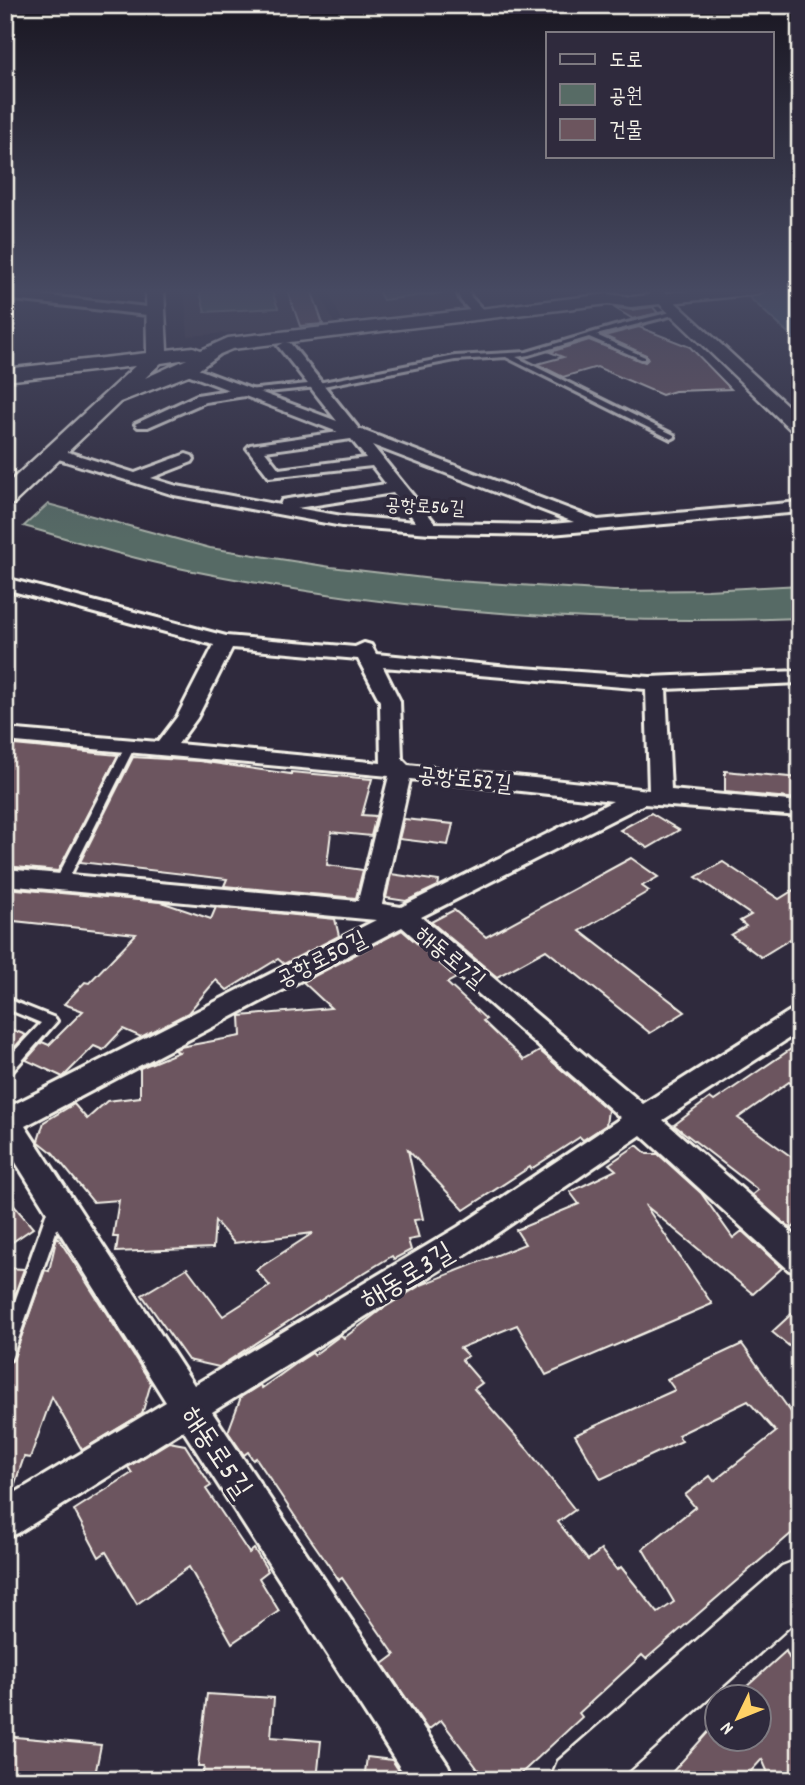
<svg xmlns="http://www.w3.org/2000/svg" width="805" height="1785" font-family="Dekko,'Poor Story',sans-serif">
<rect width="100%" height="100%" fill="#2f2a3d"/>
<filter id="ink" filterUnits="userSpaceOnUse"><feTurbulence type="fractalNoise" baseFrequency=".0143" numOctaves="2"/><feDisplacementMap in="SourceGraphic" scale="14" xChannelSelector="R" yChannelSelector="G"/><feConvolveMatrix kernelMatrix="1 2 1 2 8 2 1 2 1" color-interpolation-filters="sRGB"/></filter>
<g filter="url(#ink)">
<g fill="#413747">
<path d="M184 289H318L335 325 188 336Z"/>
<path d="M327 289H457L467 309 342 321Z"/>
</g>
<g fill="#576b65" stroke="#a6aea6" stroke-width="2">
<path d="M199 289H271L278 308 205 312Z"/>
<path d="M377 289H441L443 293 383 300Z"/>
<path d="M48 504 210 548 331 567 441 580 614 591 707 590 800 585V618C594 626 390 611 188 570 133 559 78 542 24 526Z"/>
</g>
<path fill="#4a6174" stroke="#8e9ba2" stroke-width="2" d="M740 289H800V344Z"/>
<g fill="#6c555e" stroke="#f4f1e8" stroke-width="2">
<path d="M287 289H311L323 324 300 326Z"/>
<path d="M613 307 631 310 653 307 658 313 633 319Z"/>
<path d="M639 327 690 347 731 389 675 391 662 395 597 367 563 377 537 364 563 357 550 352 589 340 645 362 648 359 646 355 604 336Z"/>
<path d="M14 745 118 755 58 871 5 866V758Z"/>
<path d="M133 757 199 761 291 774V772L372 779 362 815 376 816 371 836 331 832 327 865 363 870 356 898 224 886 227 879 80 862Z"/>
<path d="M725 771 800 778V799L725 792Z"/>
<path d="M651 813 679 830 648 848 620 830Z"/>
<path d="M404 819 453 824 448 845 399 839Z"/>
<path d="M631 858 658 877 642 886 649 891 580 931 685 1012 650 1033 546 950 497 977 431 922 454 910 486 937Z"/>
<path d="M723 862 779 899 800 886V933L761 957 731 935 746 926 740 921 751 915 696 877Z"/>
<path d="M391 874 439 881 438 886 406 901 386 898Z"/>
<path d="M5 888 161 902 211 919 216 907 335 919 339 936 284 964 278 959 227 990 216 980 188 1013 141 1037 123 1029 103 1050 94 1046 63 1077 26 1060 42 1042 49 1045 83 1011 64 1004 85 982 89 983 136 934 5 920Z"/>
<path d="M402 930 456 978 447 983 486 1019 483 1021 524 1060 540 1051 608 1110 606 1125 583 1140 580 1137 531 1169 530 1167 464 1210 408 1150 423 1219 414 1220 419 1238 408 1240 411 1250 394 1259 392 1256 344 1285 219 1367 188 1360 142 1295 187 1268 223 1316 270 1286 256 1270 313 1233 234 1243 215 1221 213 1248 116 1252 118 1237H113L119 1200 93 1202 53 1153 38 1141 44 1122 74 1104 87 1119 107 1101 140 1097V1068L179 1052 174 1050 180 1047 241 1036 240 1016 331 1008 303 982Z"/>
<path d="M5 1027 26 1035 10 1052 5 1050Z"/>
<path d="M800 1043V1090L789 1082 738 1118 800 1163V1222L791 1229 752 1195 758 1190 674 1125 710 1098 714 1101Z"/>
<path d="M637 1145 647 1154H658L701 1193 733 1238 742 1231 782 1268 753 1294 645 1205 712 1304 546 1375 517 1325 460 1348 468 1356 462 1360 482 1383 474 1389 528 1450 575 1510 558 1522 588 1560 601 1550 617 1570 621 1567 658 1613 674 1602 643 1549 695 1507 685 1495 710 1476 714 1481 776 1432 748 1401 678 1435 682 1441 601 1479 575 1435 675 1390 667 1379 742 1344 791 1412 800 1406V1526L646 1659 642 1655 579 1713 582 1717 514 1780H486L441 1720 428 1730 383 1664 395 1655 342 1578 339 1580 302 1527 256 1458 253 1460 248 1452 244 1455 228 1432 241 1397 260 1385 262 1388 301 1360 312 1353 314 1355 341 1335 344 1338 382 1309 421 1285 525 1244 516 1230 579 1204 570 1192 616 1170 609 1164Z"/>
<path d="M5 1195 33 1228 5 1247Z"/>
<path d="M57 1236 151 1383 142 1414 82 1450 52 1397 30 1458 24 1457 12 1492 5 1496V1364L13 1360 45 1270 49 1271Z"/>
<path d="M5 1268 24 1269 5 1321Z"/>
<path d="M800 1306V1355L772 1332Z"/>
<path d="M169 1442 185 1445 211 1486 206 1489 249 1553 254 1549 268 1571 259 1578 279 1611 232 1643 189 1567 137 1604 106 1552 99 1557 74 1510 132 1473 128 1467Z"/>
<path d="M800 1650V1780H771L762 1759 743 1780H665L718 1721V1740H760V1698H734L786 1651 789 1658Z"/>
<path d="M207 1694 274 1698 271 1737 321 1741 317 1780H202L204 1766H198Z"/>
<path d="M5 1736 101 1745 94 1780H5Z"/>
<path d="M367 1757 392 1760 405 1780H364Z"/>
</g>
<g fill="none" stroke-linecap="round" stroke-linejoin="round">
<defs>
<g id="service">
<path d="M679 310 681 311V313L596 335 645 357V359H641L589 337 529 355 516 357 674 435 675 437 671 439 506 357 455 360 318 387 247 394 243 392 247 390 318 383 455 356 527 352 615 326Z"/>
<path d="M130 743 135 746 67 882 61 886 57 885 55 882 125 746Z"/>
<path d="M5 998 55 1018 57 1021 10 1074 5 1075V1061L41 1023 5 1008Z"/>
<path d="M57 1200 62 1201 65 1206 13 1354 11 1359 5 1362V1330L49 1206 52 1201Z"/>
</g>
<g id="minor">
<path d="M456 289H468L471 297 487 314 486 317H476L461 301Z"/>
<path d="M5 291 156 308 162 312 156 316 5 299Z"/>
<path d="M285 342 290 343 359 429 598 520 800 502V512L540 535 430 533 342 526 174 495 49 456 47 453 55 448 135 473 186 454 192 456 194 459 192 462 151 478 177 486 280 505 282 500 288 499 386 484 372 466 269 477 247 448 250 445 338 432 245 396 205 402 148 427H138L135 424 197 395 229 390 182 372 180 369 187 365 337 421 278 346ZM351 439 366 458 279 469 265 451ZM372 445 574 522 540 525 435 523ZM393 493 416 522 342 516 297 508Z"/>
<path d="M5 578 226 636 355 647 364 643 371 645 376 654 509 667 650 677 800 671V683L666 689 671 790 800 802V816L644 804 421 917 643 1104 790 1011 800 1008V1031L663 1120 800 1240V1274L789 1270 641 1135 480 1245 212 1412 448 1765 454 1780H408L183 1430 18 1533 5 1538V1499L166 1402 5 1145V1109L376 920 5 885V869L358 901 389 776 5 741V729L158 742 177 717 214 645 5 589ZM232 648 358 659 380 701 381 763 178 744 197 718ZM383 667 646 689 649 790 408 765 402 759 400 701ZM410 779 613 801 401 907 382 904ZM402 927 621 1118 458 1227 194 1385 25 1126Z"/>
</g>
<g id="tertiary">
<path d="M644 289H661L800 417V434L793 432Z"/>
<path d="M800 1559V1617L618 1780H550L558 1761 782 1566Z"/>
</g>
<path id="secondary" d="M146 289H164L167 350 193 347 201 350 228 338 608 294 631 297 704 289H766L757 294 631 307 608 304 232 349 220 354 194 373 120 402 13 504 5 506V486L135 366 5 381V369L147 353ZM187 359 145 378 161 363Z"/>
</defs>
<use href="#service" stroke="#f4f1e8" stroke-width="6"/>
<use href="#minor" stroke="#f4f1e8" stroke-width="6"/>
<use href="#tertiary" stroke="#f4f1e8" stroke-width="5"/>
<use href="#secondary" stroke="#f4f1e8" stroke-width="5"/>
<use href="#service" fill="#2f2a3d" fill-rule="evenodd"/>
<use href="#minor" fill="#2f2a3d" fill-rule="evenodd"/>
<use href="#tertiary" fill="#2f2a3d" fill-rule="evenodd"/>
<use href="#secondary" fill="#2f2a3d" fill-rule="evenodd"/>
</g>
</g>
<linearGradient id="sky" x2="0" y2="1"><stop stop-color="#1a1722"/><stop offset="0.54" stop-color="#474a62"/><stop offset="1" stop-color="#474a62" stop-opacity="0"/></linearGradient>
<rect width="805" height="539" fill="url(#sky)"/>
<g text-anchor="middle" stroke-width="7" stroke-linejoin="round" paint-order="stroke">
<g font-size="19" fill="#f4f1e8" stroke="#2f2a3d">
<text transform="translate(425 505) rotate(3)" y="7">공항로56길</text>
</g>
<g font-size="23" fill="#f4f1e8" stroke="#2f2a3d">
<text transform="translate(465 778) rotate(6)" y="8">공항로52길</text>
<text transform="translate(451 956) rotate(40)" y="8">해동로7길</text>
<text transform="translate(321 958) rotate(-27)" y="8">공항로50길</text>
</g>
<g font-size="28" fill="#f4f1e8" stroke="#2f2a3d">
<text transform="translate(406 1274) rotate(-31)" y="10">해동로3길</text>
<text transform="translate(218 1451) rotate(56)" y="10">해동로5길</text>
</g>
</g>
<rect width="805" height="1785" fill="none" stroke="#2f2a3d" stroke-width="28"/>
<rect x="14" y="14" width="777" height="1757" fill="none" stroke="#f4f1e8" stroke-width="2.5" filter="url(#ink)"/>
<rect x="546" y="32" width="228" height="126" fill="#2f2a3d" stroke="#7e7a81" stroke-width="2"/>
<rect x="560" y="54" width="35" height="10" fill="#2f2a3d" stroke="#7e7a81" stroke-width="2"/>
<text x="609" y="66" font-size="21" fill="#f4f1e8">도로</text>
<rect x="560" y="84" width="35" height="21" fill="#576b65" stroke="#7e7a81" stroke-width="2"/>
<text x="609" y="102" font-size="21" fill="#f4f1e8">공원</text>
<rect x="560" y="119" width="35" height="21" fill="#6c555e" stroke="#7e7a81" stroke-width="2"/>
<text x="609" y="136" font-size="21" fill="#f4f1e8">건물</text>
<g transform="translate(738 1718) rotate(227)"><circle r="33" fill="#2f2a3d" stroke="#7e7a81" stroke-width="2"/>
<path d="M0-5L12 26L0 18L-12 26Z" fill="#ffd166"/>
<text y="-10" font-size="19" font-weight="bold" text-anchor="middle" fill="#f4f1e8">N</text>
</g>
</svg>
